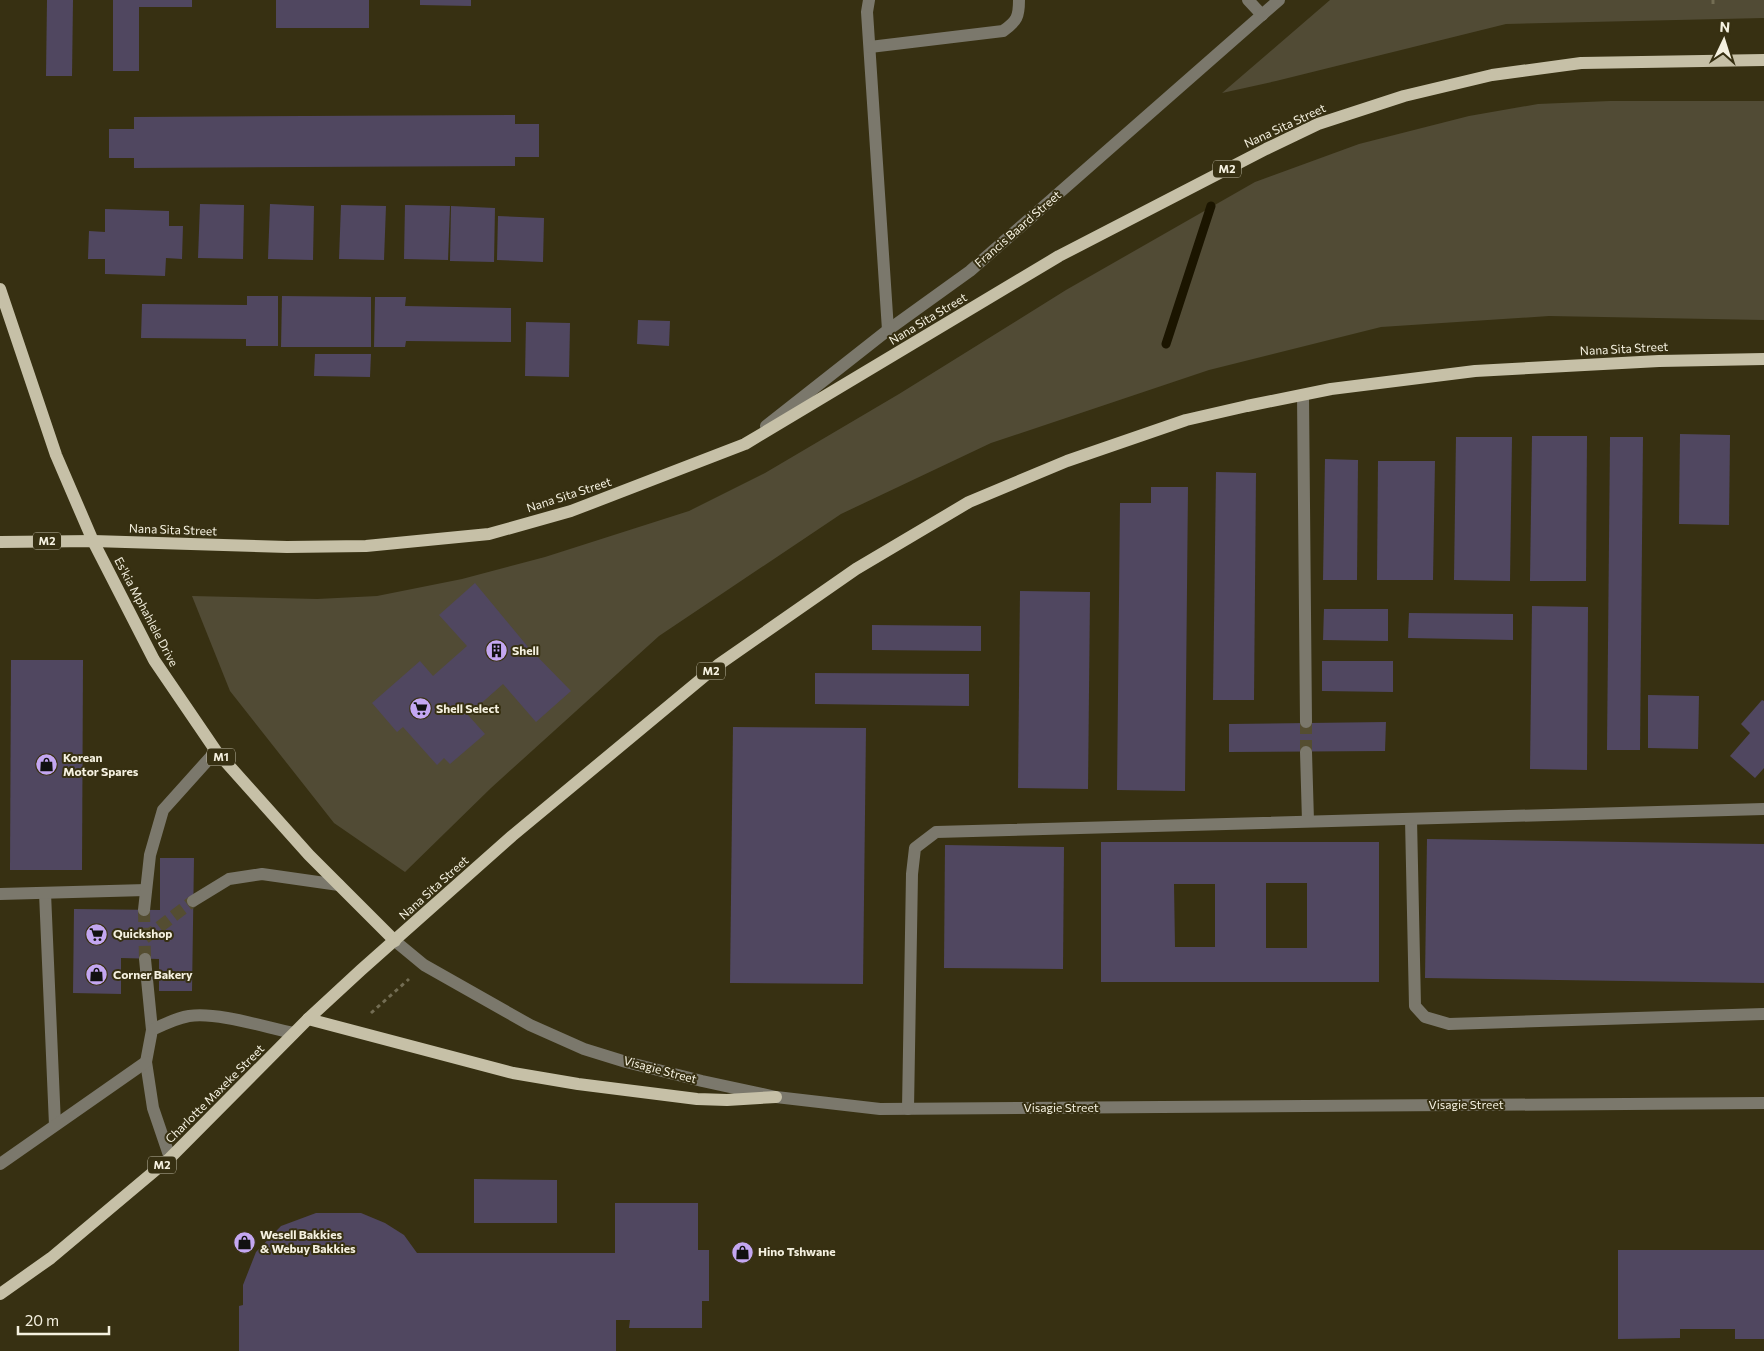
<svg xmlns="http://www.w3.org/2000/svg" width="1764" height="1351" font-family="Commissioner,sans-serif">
<rect width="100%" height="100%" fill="#373012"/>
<g fill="#514b35">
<path d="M1330 0H1764V18L1506 24 1276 81 1222 93Z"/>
<path d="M1610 101H1764V320L1549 316 1381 327 1209 370 991 443 841 514 659 636 491 788 405 872 334 823 230 691 192 596 317 599 377 596 462 579 545 557 689 511 765 473 899 394 1066 290 1255 182 1359 144 1469 116 1538 104Z"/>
</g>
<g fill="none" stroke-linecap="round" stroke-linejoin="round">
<path stroke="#1b1500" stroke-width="9" d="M1166 344 1211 206"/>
</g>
<g fill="#504760" fill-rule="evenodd">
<path d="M47 0H73L72 76H46Z"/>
<path d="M113 0H192V7H139V71H113Z"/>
<rect x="276" y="0" width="93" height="28"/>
<path d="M420 0H471V6L420 5Z"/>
<path d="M515 115V124H539V157H515V166L134 168V158H109V129H134V117Z"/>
<path d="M200 204 244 205 243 259 198 258Z"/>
<path d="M270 204 314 206 313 260 268 259Z"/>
<path d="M341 205 386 206 384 260 339 259Z"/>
<path d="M405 205 450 206 448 260 404 259Z"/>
<path d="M451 206 495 208 494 262 450 261Z"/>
<path d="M105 209 169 211V226H183L182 259 166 258 165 276 105 274V259H88L89 231 105 232Z"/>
<path d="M498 216 544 218 543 262 497 260Z"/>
<path d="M247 296H278V346H246V339L141 338 142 304 247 305Z"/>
<path d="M282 296 371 297V347H281Z"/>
<path d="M375 297H406L405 306 511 308V342L406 341 405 347H374Z"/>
<path d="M638 320 670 321 669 346 637 344Z"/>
<path d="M526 322 570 323 569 377 525 376Z"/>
<path d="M315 354H371L370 377 314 376Z"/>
<path d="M1680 434 1730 435 1729 525 1679 524Z"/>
<path d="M1532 436H1587L1586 581H1530Z"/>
<path d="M1456 437H1512L1510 581 1454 580Z"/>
<path d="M1610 437H1643L1640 750H1607Z"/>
<path d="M1325 459 1358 460 1357 580H1323Z"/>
<path d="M1378 461H1435L1433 580H1377Z"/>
<path d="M1216 472 1256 473 1254 700H1213Z"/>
<path d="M1151 487H1188L1185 791 1117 790 1120 503H1151Z"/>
<path d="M475 583 528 647 571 691 536 722 503 684 468 715 485 734 450 764 444 758 437 765 403 727 397 732 372 703 420 661 433 676 467 646 439 615Z"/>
<path d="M1020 591 1090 592 1088 789 1018 788Z"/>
<path d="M1532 606 1588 607 1587 770 1530 769Z"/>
<path d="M1324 609H1388V641L1323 640Z"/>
<path d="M1409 613 1513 614V640L1408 638Z"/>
<path d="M872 625 981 626V651L872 650Z"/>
<path d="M11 660H83L82 870H10Z"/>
<path d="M1322 661H1393V692L1322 691Z"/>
<path d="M815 673 969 674V706L815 704Z"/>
<path d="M1648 695 1699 696 1698 749 1648 748Z"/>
<path d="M1762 700 1764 701V768L1755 778 1730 756 1750 733 1741 724Z"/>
<path d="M1386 722 1385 751 1229 752V724Z"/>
<path d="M733 727 866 728 863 984 730 983Z"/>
<path d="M1427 839 1764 844V983L1425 978Z"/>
<path d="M1101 842H1379V982H1101ZM1266 883H1307V948H1266ZM1174 884H1215V947H1175Z"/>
<path d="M945 845 1064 847 1063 969 944 968Z"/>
<path d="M160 858H194L192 991H159V959L121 958V994L73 993 74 909 160 910Z"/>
<path d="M474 1179 557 1180V1223H474Z"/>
<path d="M615 1203H698V1250H709V1301H702V1328H629L630 1320H616V1351H239V1306L243 1305V1285L256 1252 281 1226 316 1213H361L385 1223 404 1235 417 1253H615Z"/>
<path d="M1618 1250H1764V1339H1735V1329H1680V1338L1618 1339Z"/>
</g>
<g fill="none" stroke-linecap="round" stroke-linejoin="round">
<g stroke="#544d31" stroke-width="12" stroke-dasharray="12 6" stroke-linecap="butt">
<path d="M1306 722V752"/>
<path d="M144 910 145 959"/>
<path d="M145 938 193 901"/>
</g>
<g stroke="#736d53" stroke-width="3" stroke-dasharray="4 4" stroke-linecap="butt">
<path d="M1713 0V6"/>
<path d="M371 1013 409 979"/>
</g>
<g stroke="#7b786c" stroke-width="12">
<path d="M869 0 867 12 888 330"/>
<path d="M1248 0 1262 15"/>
<path d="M870 47 1003 31C1017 21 1019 17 1019 0"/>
<path d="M1303 395 1306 722"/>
<path d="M766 426 888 330 970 271 1279 0"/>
<path d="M1306 752 1308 821"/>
<path d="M1411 819 1415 1006 1425 1017 1449 1024 1764 1014"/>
<path d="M45 893 55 1125"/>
<path d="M0 894 146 890"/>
<path d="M193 901 229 879 262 874 339 885"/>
<path d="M144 910 150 855 163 810 216 751"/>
<path d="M395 941 424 965 530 1025 584 1049 626 1062 702 1081 776 1097 880 1109 1764 1103"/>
<path d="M145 959 152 1030"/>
<path d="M908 1109 912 874 915 848 936 832 1764 809"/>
<path d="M170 1158 153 1108 146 1062 152 1030C164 1024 177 1018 189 1016 219 1012 264 1027 294 1033"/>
<path d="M0 1164 146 1062"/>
</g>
<g stroke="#c6c0a7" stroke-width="12">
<path d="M0 289 56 455 93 541 154 660 216 751 309 855 395 941"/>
<path d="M0 542 93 541 287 547 366 546 489 534 571 511 745 444 1059 256 1266 149 1318 124 1404 96 1492 75 1581 63 1764 60"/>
<path d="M308 1019 513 1073 578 1084 697 1099 727 1100 776 1097"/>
<path d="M0 1294 51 1258 170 1158 308 1019 361 970 512 836 718 665 856 569 969 502 1067 461 1186 420 1247 406 1331 389 1475 371 1659 361 1764 359"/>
</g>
</g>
<defs>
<symbol id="building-disc" viewBox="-11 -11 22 22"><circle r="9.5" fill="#c4a7f1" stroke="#373012"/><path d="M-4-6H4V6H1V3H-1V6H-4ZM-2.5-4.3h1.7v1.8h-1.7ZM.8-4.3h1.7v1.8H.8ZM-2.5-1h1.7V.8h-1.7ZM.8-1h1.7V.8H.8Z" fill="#111"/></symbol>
<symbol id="supermarket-disc" viewBox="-11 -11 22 22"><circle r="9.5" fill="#c4a7f1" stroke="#373012"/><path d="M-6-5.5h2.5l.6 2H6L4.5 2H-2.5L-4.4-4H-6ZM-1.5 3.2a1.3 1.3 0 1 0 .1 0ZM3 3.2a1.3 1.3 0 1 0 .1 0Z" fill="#111"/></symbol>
<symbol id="shop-disc" viewBox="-11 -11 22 22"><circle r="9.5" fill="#c4a7f1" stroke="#373012"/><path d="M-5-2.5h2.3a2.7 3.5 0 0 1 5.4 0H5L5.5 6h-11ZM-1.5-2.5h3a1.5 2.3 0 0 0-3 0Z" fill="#111"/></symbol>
</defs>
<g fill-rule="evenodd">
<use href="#building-disc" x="484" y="638" width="25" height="25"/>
<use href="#supermarket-disc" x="408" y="696" width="25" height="25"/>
<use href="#shop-disc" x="34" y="752" width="25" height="25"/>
<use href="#supermarket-disc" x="84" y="922" width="25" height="25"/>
<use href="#shop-disc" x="84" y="962" width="25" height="25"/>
<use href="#shop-disc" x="232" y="1230" width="25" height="25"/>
<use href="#shop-disc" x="730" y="1240" width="25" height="25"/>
</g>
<g text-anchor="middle" stroke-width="4" stroke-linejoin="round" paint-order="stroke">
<g fill="#373012" stroke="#bcb7a2" stroke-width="1">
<rect x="1213" y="160.5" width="28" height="17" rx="4"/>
<rect x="33" y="532.5" width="28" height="17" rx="4"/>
<rect x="697" y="662.5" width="28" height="17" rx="4"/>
<rect x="207" y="748.5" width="28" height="17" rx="4"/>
<rect x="148" y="1156.5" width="28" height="17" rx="4"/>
</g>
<g font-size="11" font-weight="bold" fill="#f5f1e0">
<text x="1227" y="173">M2</text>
<text x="47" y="545">M2</text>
<text x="711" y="675">M2</text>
<text x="221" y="761">M1</text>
<text x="162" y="1169">M2</text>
</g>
<g font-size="12" fill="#f5f1e0" stroke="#373012">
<text transform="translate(1285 126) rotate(-25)" y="4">Nana Sita Street</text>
<text transform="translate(1018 229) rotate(-41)" y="4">Francis Baard Street</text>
<text transform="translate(928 319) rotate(-31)" y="4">Nana Sita Street</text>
<text transform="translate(1624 349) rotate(-3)" y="4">Nana Sita Street</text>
<text transform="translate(569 495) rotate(-18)" y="4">Nana Sita Street</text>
<text transform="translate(173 530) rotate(2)" y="4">Nana Sita Street</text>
<text transform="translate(146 612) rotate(62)" y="4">Es'kia Mphahlele Drive</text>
<text transform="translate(434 888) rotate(-42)" y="4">Nana Sita Street</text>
<text transform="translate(660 1070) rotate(15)" y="4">Visagie Street</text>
<text transform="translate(215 1094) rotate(-45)" y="4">Charlotte Maxeke Street</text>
<text x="1466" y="1109">Visagie Street</text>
<text x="1061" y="1112">Visagie Street</text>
</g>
<g font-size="12" font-weight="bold" fill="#f5f1e0" stroke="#373012" text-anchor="start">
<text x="512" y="655">Shell</text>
<text x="436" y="713">Shell Select</text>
<text x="63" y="762">Korean<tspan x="63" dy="14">Motor Spares</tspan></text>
<text x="113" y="938">Quickshop</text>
<text x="113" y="979">Corner Bakery</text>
<text x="260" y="1239">Wesell Bakkies<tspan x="260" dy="14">&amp; Webuy Bakkies</tspan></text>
<text x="758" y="1256">Hino Tshwane</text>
</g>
</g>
<g transform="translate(1724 40) rotate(4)" stroke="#373012" stroke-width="4" paint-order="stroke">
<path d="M0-4L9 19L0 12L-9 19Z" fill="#f5f1e0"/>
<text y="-8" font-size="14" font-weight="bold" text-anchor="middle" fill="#f5f1e0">N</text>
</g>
<path d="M18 1326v8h91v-8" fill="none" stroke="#f5f1e0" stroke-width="2.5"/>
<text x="25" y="1326" font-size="15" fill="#f5f1e0" stroke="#373012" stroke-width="4" paint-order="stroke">20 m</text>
</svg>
